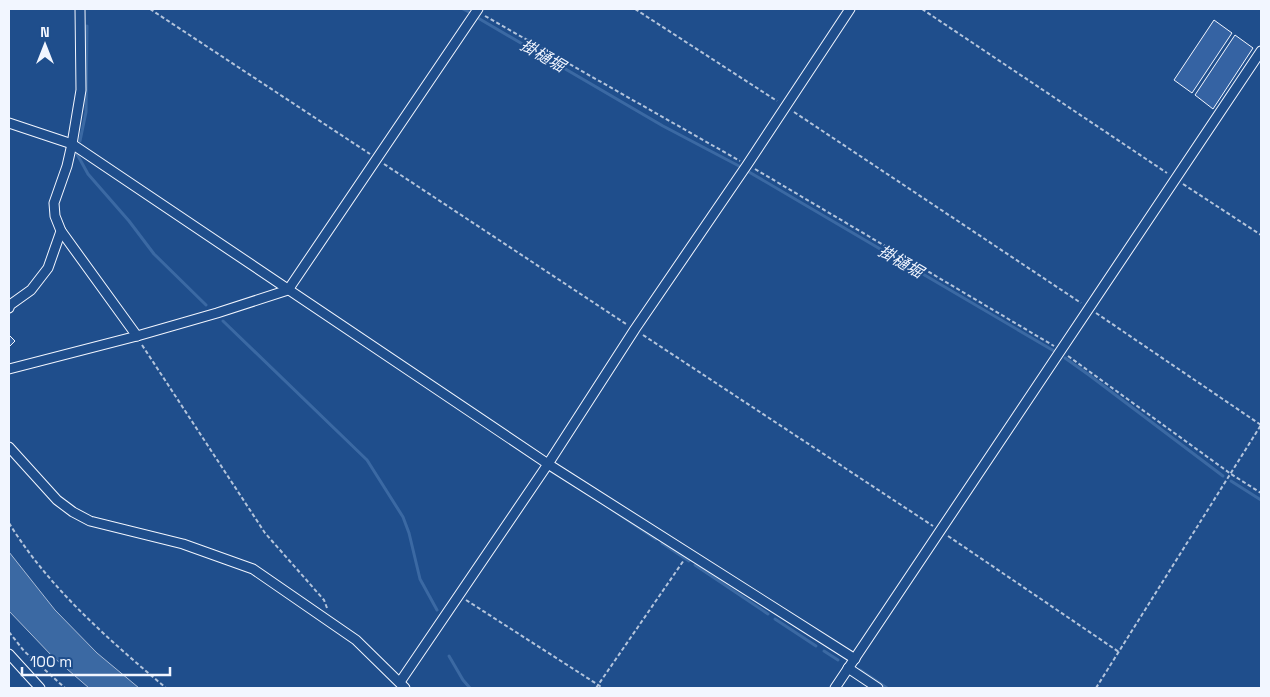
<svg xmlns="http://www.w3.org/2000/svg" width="1270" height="697" font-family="'Space Grotesk','Noto Sans JP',sans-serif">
<rect width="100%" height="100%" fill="#1f4e8c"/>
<path fill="#3b69a3" stroke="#a8bbd7" d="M9 552 55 610 97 653 139 688H89L52 656 9 611Z"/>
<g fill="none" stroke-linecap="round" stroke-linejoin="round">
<g stroke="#3b69a3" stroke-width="3">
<path d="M463 9 471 13"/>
<path d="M478 18 663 126 739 166"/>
<path d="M80 141 86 112 87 26"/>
<path d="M77 154 88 174 129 221 154 254 206 305"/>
<path d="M749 172 1054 351"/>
<path d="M223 321 367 460 403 517 409 533 420 579 437 610"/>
<path d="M1065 358 1089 375 1223 476"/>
<path d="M1231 481 1261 500"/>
<path d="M611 509 656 539"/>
<path d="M662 543 689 561"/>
<path d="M695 565 768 614"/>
<path d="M775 619 816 646"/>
<path d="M824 651 838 660"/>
<path d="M449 656 463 680 470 688"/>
<path d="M860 670 887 688"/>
</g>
</g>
<g fill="#3563a3" stroke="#f2f6ff">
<path d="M1214 20 1232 33 1192 93 1174 80Z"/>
<path d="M1235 35 1253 48 1213 109 1195 95Z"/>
<path d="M9 335 15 341 9 347Z"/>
</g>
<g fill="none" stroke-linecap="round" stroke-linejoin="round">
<defs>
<g id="street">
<path d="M80 9 81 90 72 144 67 166 54 203 55 216 61 231 137 336"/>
<path d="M9 123 72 144 548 464 855 659"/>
<path d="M9 308 10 305 31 290 48 268 61 231"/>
<path d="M9 369 137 336 217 313 288 290 478 9"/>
<path d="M9 447 57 500 73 512 90 521 183 544 253 569 356 640 405 688"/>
<path d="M9 654 40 688"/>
<path d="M848 668 878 688"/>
<path d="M400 682 548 464 635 329 747 165 850 9"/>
<path d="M835 688C978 476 1118 263 1261 51"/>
</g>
</defs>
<use href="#street" stroke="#f2f6ff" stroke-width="11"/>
<g stroke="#b3c4dc" stroke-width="2" stroke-dasharray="4 2.5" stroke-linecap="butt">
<path d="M150 9 370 154"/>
<path d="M635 9 777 101"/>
<path d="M922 9 1167 173"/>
<path d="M485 16 740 161"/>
<path d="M794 112 1081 303"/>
<path d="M384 164 626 324"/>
<path d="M755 169 1054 346"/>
<path d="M1183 184 1261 235"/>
<path d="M1096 313 1261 425"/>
<path d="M643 335 933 526"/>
<path d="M142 345 265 533 324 600 327 608"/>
<path d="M1068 356 1231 474 1261 493"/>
<path d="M9 523C49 588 108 639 166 688"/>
<path d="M948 536 1119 652"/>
<path d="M466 600 603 688"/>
<path d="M9 632 24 651 65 688"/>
<path d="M596 688 684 560"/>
<path d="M1096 688 1261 425"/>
</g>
<use href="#street" stroke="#1f4e8c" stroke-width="9"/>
</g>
<g text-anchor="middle" stroke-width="4" stroke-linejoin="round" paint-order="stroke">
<g font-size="16" font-style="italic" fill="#f2f6ff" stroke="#1f4e8c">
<text transform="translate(543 55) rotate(30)" y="6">掛樋堀</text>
<text transform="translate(901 261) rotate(30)" y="6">掛樋堀</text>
</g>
</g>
<rect width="1270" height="697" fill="none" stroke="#f2f6ff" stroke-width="20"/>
<g transform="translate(45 45)" stroke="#1f4e8c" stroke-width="4" paint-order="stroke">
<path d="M0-4L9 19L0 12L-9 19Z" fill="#f2f6ff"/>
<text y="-8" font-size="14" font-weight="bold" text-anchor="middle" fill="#f2f6ff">N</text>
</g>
<path d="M22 667v8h148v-8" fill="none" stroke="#f2f6ff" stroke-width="2.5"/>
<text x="30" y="667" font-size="15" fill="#f2f6ff" stroke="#1f4e8c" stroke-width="4" paint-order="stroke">100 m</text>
</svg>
